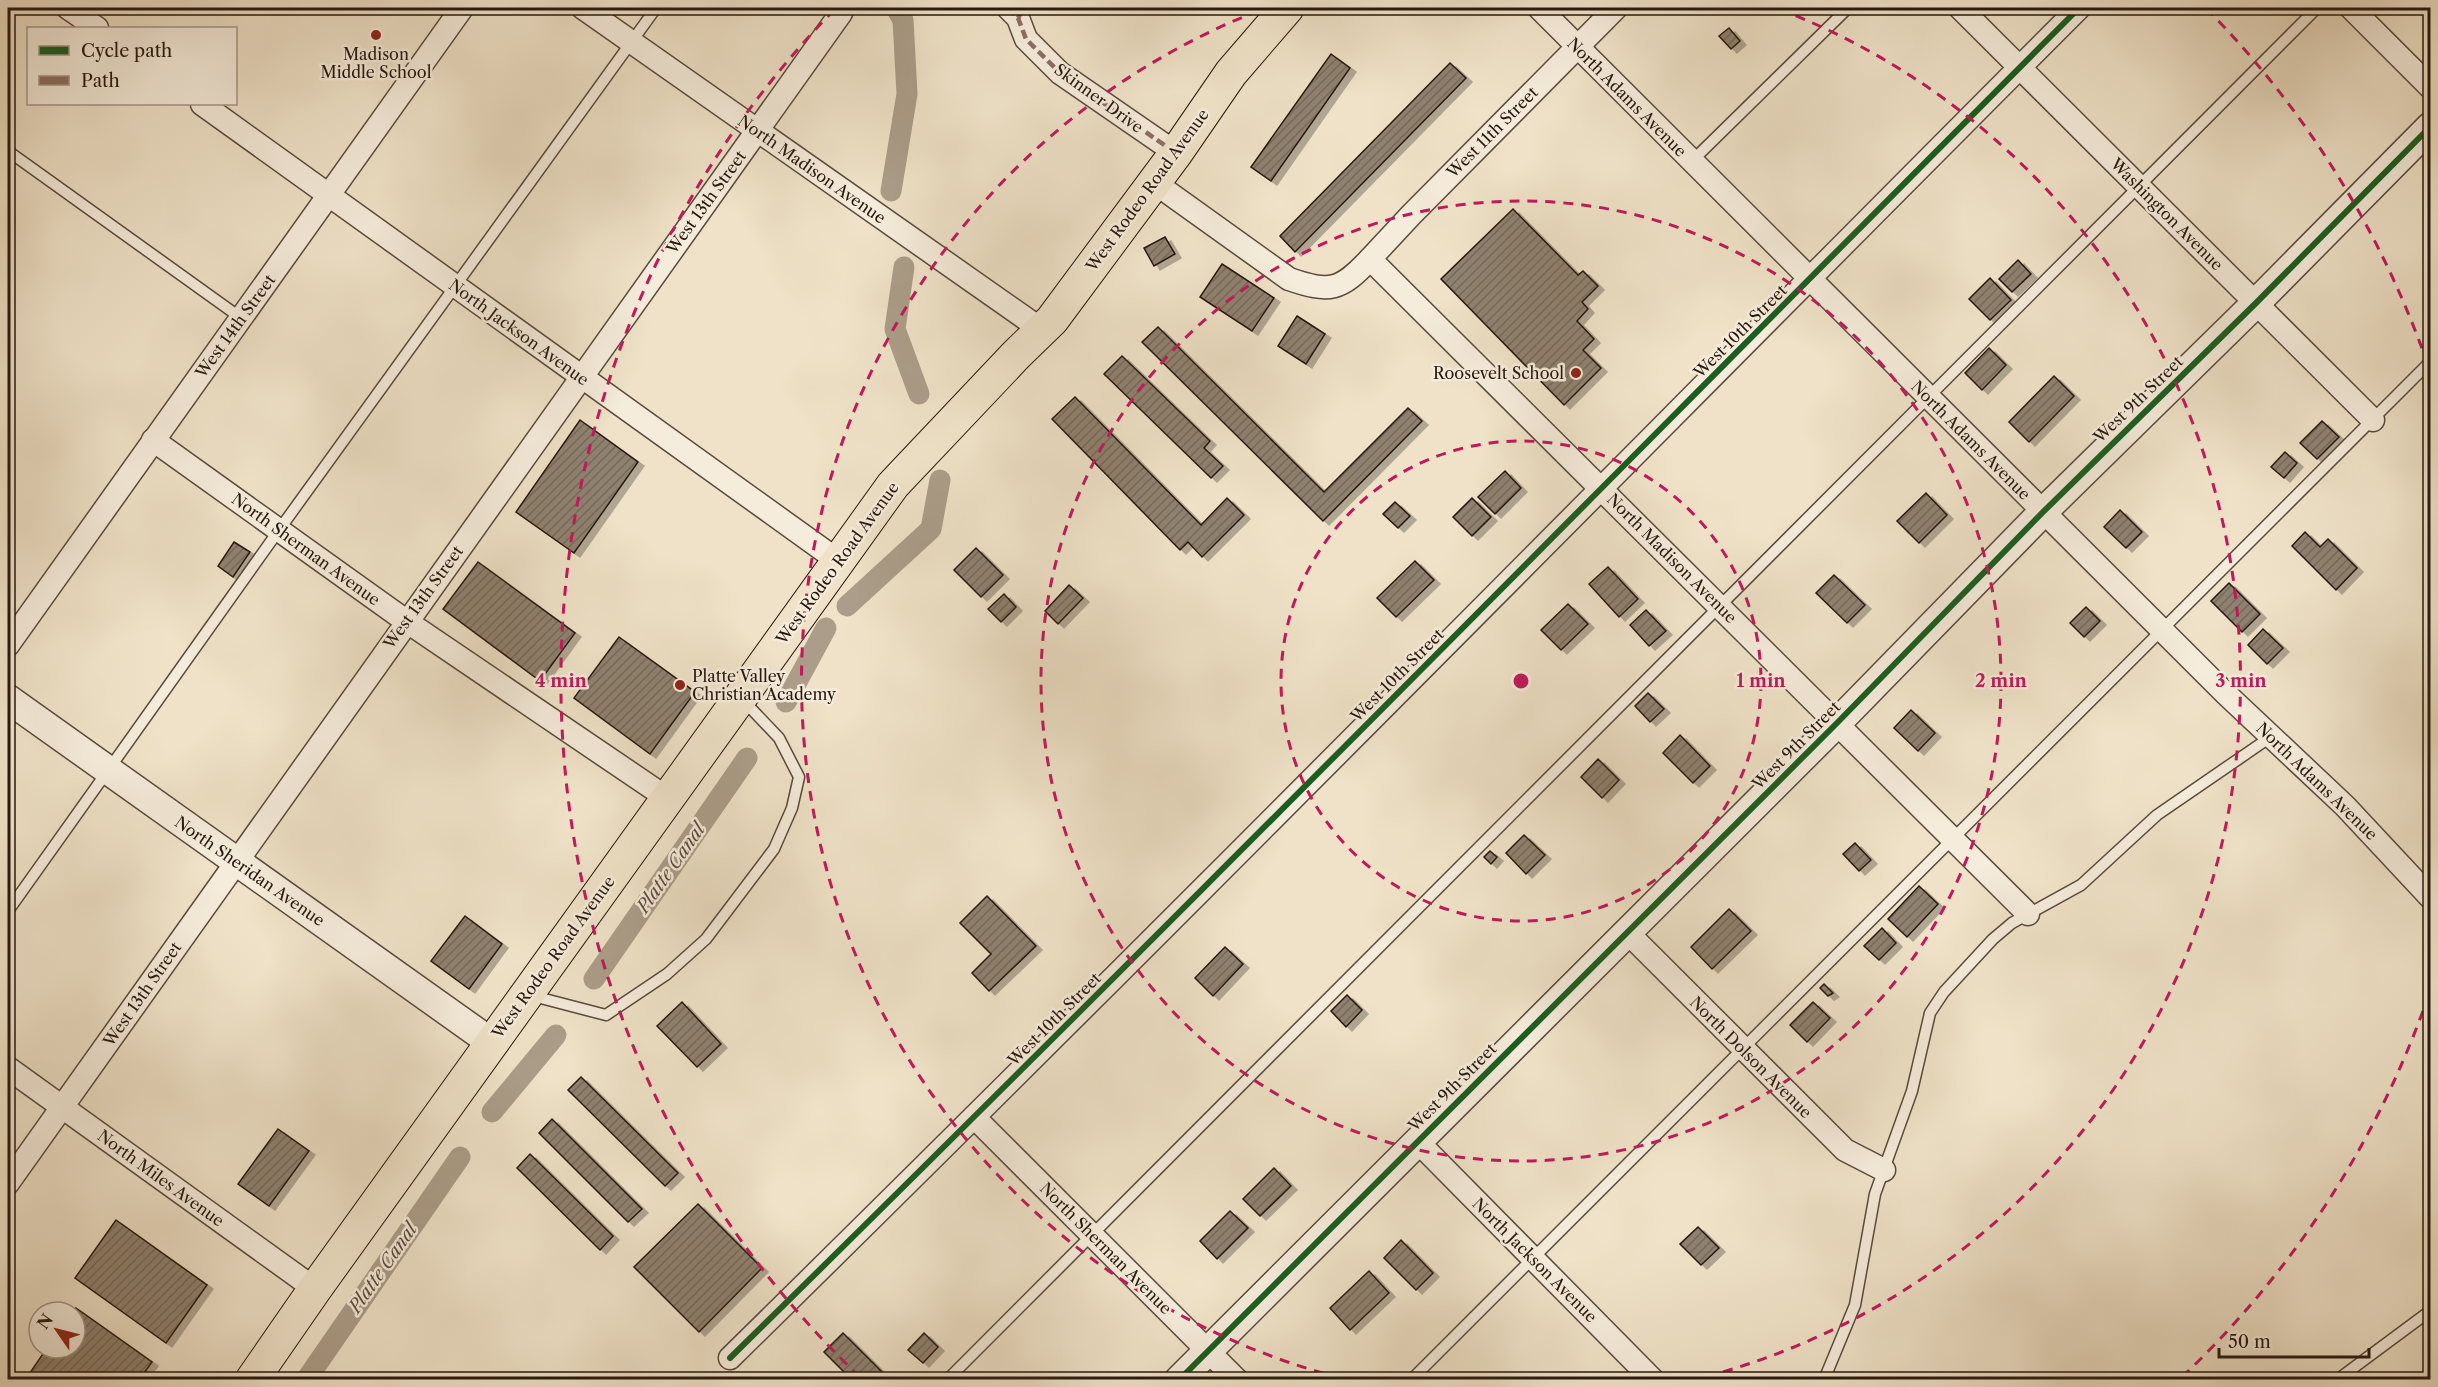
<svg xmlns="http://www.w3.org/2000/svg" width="2438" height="1387" font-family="'Libre Caslon Text',serif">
<defs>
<pattern id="building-hatch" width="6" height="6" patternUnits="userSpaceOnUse" patternTransform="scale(1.5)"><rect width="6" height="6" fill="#8f816f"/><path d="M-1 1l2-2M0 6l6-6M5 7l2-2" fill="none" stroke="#75695a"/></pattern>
<filter id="shadow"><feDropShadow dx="6" dy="4" stdDeviation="0" flood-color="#0004"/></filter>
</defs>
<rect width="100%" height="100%" fill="#efe2c8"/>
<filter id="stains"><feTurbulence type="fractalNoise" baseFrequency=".00333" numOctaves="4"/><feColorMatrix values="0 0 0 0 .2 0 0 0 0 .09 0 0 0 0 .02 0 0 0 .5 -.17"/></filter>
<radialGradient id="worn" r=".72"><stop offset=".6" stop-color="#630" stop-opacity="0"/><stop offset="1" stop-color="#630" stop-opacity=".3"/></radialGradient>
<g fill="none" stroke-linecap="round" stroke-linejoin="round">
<g stroke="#ab9d89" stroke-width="21">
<path d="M891 191 907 94 903 20 896 8"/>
<path d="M904 267 895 329 919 394"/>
<path d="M847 606 931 529 940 480"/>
<path d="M786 702 826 628"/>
<path d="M594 979 747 758"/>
<path d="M492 1112 556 1035"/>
<path d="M306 1380 460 1157"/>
</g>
</g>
<g fill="url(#building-hatch)" stroke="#27180f" stroke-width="1.5" filter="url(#shadow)">
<path d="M1729 28 1740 41 1731 49 1719 36Z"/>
<path d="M1331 54 1350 68 1271 181 1251 167Z"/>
<path d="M1450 63 1466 78 1295 252 1280 236Z"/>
<path d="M1513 209 1578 275 1583 271 1598 286 1582 302 1588 309 1577 321 1594 339 1583 350 1601 368 1564 405 1441 279Z"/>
<path d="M1165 237 1175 254 1154 266 1144 248Z"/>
<path d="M2018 260 2031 274 2012 292 1999 279Z"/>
<path d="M1222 264 1274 298 1252 331 1200 297Z"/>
<path d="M1990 278 2011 300 1990 320 1969 299Z"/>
<path d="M1297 316 1325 334 1306 364 1278 346Z"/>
<path d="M1158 327 1324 492 1408 408 1422 421 1323 521 1142 342Z"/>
<path d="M1989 348 2006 365 1982 390 1965 373Z"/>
<path d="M1122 356 1210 441 1204 448 1223 466 1211 478 1104 374Z"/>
<path d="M2054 376 2074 396 2029 442 2009 422Z"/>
<path d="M1075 397 1201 525 1227 498 1244 515 1202 557 1188 542 1180 550 1052 419Z"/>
<path d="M580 420 638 462 574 553 516 512Z"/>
<path d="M2322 421 2339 437 2317 459 2300 443Z"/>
<path d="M2285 452 2297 463 2284 478 2271 467Z"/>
<path d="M1505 471 1521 488 1495 514 1478 497Z"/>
<path d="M1926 493 1947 515 1919 543 1897 521Z"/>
<path d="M1472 498 1491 517 1472 536 1453 517Z"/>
<path d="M1395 502 1410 516 1398 528 1383 514Z"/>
<path d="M2120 510 2142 532 2126 548 2104 527Z"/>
<path d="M2305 532 2320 547 2328 539 2357 568 2336 590 2292 546Z"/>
<path d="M234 542 250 552 233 577 218 566Z"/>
<path d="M976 548 1003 575 981 597 954 570Z"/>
<path d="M1415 561 1434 580 1396 617 1377 598Z"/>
<path d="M478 562 575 633 540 681 443 609Z"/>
<path d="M1608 567 1638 599 1619 617 1589 584Z"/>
<path d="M1834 575 1865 605 1847 623 1816 593Z"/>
<path d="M2229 583 2260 614 2242 632 2211 601Z"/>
<path d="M1069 585 1083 598 1058 624 1045 611Z"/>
<path d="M1004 594 1016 607 1001 622 988 609Z"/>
<path d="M1568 604 1588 624 1561 650 1541 630Z"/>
<path d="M2086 607 2100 621 2084 637 2070 623Z"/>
<path d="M1646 610 1666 631 1649 646 1630 625Z"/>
<path d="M2263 629 2283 648 2267 664 2248 645Z"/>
<path d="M619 637 695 692 650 754 574 698Z"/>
<path d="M1648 693 1664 709 1650 722 1635 706Z"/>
<path d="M1911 710 1935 733 1918 751 1894 728Z"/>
<path d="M1680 735 1710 766 1693 783 1663 753Z"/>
<path d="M1598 759 1619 780 1602 798 1581 777Z"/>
<path d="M1524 835 1545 855 1526 874 1506 853Z"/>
<path d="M1855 843 1871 860 1859 871 1843 854Z"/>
<path d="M1490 851 1497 857 1491 864 1484 857Z"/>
<path d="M1919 886 1938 904 1907 937 1888 919Z"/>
<path d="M987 896 1036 946 989 991 972 973 991 954 960 923Z"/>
<path d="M1729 909 1751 931 1712 969 1691 947Z"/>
<path d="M465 916 502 944 469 989 431 961Z"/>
<path d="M1882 928 1896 943 1879 960 1864 946Z"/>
<path d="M1225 947 1243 964 1213 996 1195 978Z"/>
<path d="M1824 984 1833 993 1828 996 1820 988Z"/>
<path d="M1347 995 1362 1010 1346 1027 1331 1011Z"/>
<path d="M682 1002 721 1044 697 1067 657 1026Z"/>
<path d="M1813 1002 1830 1018 1807 1042 1790 1025Z"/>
<path d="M581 1077 678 1173 665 1186 568 1090Z"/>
<path d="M552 1119 642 1209 628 1222 539 1133Z"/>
<path d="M278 1129 309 1151 269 1206 238 1184Z"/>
<path d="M530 1154 613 1236 600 1250 517 1168Z"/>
<path d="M1274 1168 1291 1186 1260 1216 1243 1199Z"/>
<path d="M698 1204 762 1268 699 1332 634 1267Z"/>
<path d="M1230 1211 1248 1228 1217 1259 1200 1241Z"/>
<path d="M116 1220 207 1285 166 1343 75 1278Z"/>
<path d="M1698 1227 1719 1248 1701 1265 1680 1244Z"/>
<path d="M1401 1240 1433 1273 1416 1290 1384 1258Z"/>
<path d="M1369 1271 1389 1293 1350 1330 1330 1308Z"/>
<path d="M76 1308 152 1362 139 1380H25L47 1348H75V1312H73Z"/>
<path d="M843 1333 882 1372 873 1380H852L824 1352Z"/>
<path d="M924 1333 938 1347 923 1363 908 1350Z"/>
</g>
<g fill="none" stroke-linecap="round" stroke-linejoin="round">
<defs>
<g id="service">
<path d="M8 151 241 318"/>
<path d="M1692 161 1848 8"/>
<path d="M8 911 279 530 656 8"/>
<path d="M533 996 606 1015 667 974 706 939 774 849 792 808 799 777 779 738 742 699"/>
<path d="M947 1380 2317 8"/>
<path d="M1411 1380 2430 362"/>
<path d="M1824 1380 1855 1305 1875 1194 1912 1091 1930 1013 1944 992 1993 939 2012 923 2081 885 2157 815 2272 736"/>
<path d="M2337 1380 2430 1311"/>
</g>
<g id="minor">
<path d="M68 8 97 28"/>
<path d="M583 8 1042 330"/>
<path d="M1008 8 1018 18 1026 39 1060 73 1176 153"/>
<path d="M1539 8 2226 694 2345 806 2430 897"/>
<path d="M1960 8 2373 420"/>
<path d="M2351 8 2430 87"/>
<path d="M202 104 837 560"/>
<path d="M1155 183 1289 279C1330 293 1340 291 1370 259L2028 914"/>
<path d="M1370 259 1411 215 1616 8"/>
<path d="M153 440 406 621 667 798"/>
<path d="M8 645 462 8"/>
<path d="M1627 932 1845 1150 1884 1170"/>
<path d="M8 1068 315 1289"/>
<path d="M974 1117 1237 1380"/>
<path d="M1417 1141 1653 1380"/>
<path d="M8 1183 841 13"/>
<path d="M730 1358C1184 912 1630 458 2079 8"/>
</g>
<g id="tertiary">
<path d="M8 699 492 1043"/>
<path d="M1179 1380 1837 723 2043 512 2256 303 2430 127"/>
</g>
<path id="primary" d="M252 1380 315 1289 893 485 1016 355 1052 320 1176 153 1231 73 1287 8"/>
</defs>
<use href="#service" stroke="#594a3d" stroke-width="13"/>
<use href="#minor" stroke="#594a3d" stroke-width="25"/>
<use href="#tertiary" stroke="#594a3d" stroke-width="31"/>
<use href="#primary" stroke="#27180f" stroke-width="35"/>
<use href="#service" stroke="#f5ecdb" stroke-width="10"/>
<use href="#minor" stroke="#f5ecdb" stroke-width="22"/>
<use href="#tertiary" stroke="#f5ecdb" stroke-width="28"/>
<use href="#primary" stroke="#efe2c8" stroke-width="33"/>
<g stroke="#8d6e63" stroke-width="4.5" stroke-dasharray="9 4.5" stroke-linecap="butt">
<path d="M1008 8 1018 18 1026 39 1060 73 1176 153"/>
<path d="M1018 18 1024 8"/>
</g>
<defs>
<g id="cycleway">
<path d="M730 1358C1184 912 1630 458 2079 8"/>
<path d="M1179 1380 1837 723 2043 512 2256 303 2430 127"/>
</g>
</defs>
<use href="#cycleway" stroke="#f5ecdb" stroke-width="10"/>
<use href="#cycleway" stroke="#1b5e20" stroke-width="6"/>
</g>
<g fill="none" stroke="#c2185b" stroke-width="3" stroke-dasharray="10 8">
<circle cx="1521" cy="681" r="240"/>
<circle cx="1521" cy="681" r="480"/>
<path d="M1341 1378A720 720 0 0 1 1263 9M1779 9A720 720 0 0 1 1701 1378"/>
<path d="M2429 994A960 960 0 0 1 2182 1377M860 1377A960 960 0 0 1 836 8M2206 8A960 960 0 0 1 2429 368"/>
</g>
<g fill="#8f2418" stroke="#f5ecdb" stroke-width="2">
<circle cx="376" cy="35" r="6"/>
<circle cx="1576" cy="373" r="6"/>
<circle cx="680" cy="685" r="6"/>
</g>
<g text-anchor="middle" stroke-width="5" stroke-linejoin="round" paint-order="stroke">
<g font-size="16" fill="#27180f" stroke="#f5ecdb">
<text x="376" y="60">Madison<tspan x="376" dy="18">Middle School</tspan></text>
<text x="1564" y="379" text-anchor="end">Roosevelt School</text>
<text x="692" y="682" text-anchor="start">Platte Valley<tspan x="692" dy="18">Christian Academy</tspan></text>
</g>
<g font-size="16" fill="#27180f" stroke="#f5ecdb">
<text transform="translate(1627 97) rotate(45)" y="6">North Adams Avenue</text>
<text transform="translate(1099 98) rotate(36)" y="6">Skinner Drive</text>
<text transform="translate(1492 132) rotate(-45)" y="6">West 11th Street</text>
<text transform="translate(812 169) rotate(35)" y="6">North Madison Avenue</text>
<text transform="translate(1147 190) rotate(-54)" y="6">West Rodeo Road Avenue</text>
<text transform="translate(706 202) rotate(-54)" y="6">West 13th Street</text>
<text transform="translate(2167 214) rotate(45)" y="6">Washington Avenue</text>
<text transform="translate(235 326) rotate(-54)" y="6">West 14th Street</text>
<text transform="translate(1740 331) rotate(-45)" y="6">West 10th Street</text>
<text transform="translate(519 332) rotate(36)" y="6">North Jackson Avenue</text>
<text transform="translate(2138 399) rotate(-44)" y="6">West 9th Street</text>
<text transform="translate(1971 440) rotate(45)" y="6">North Adams Avenue</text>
<text transform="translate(306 549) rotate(36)" y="6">North Sherman Avenue</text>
<text transform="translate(1672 558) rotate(45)" y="6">North Madison Avenue</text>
<text transform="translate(837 563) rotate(-54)" y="6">West Rodeo Road Avenue</text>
<text transform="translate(423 597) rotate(-54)" y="6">West 13th Street</text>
<text transform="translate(1397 675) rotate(-45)" y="6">West 10th Street</text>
<text transform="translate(1796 745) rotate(-45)" y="6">West 9th Street</text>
<text transform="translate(2317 781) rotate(44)" y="6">North Adams Avenue</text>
<text transform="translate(250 871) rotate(35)" y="6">North Sheridan Avenue</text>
<text transform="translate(553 957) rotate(-54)" y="6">West Rodeo Road Avenue</text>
<text transform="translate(142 994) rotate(-55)" y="6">West 13th Street</text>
<text transform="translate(1054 1019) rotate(-45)" y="6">West 10th Street</text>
<text transform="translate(1751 1057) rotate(45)" y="6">North Dolson Avenue</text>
<text transform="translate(1452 1087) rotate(-45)" y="6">West 9th Street</text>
<text transform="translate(161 1178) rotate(36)" y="6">North Miles Avenue</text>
<text transform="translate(1106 1248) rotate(45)" y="6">North Sherman Avenue</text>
<text transform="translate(1535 1260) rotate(45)" y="6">North Jackson Avenue</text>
</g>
<g font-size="18" font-style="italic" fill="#5c4d40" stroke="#f5ecdb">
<text transform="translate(671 868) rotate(-55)" y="6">Platte Canal</text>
<text transform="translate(383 1268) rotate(-55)" y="6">Platte Canal</text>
</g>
</g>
<circle cx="1521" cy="681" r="9" fill="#c2185b" stroke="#f5ecdb" stroke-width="3"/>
<g font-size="18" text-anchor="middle" font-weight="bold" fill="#c2185b" stroke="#f5ecdb" stroke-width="5" stroke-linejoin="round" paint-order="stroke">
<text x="1761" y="687">1 min</text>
<text x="2001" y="687">2 min</text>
<text x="2241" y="687">3 min</text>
<text x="561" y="687">4 min</text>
</g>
<rect width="2438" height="1387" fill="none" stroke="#efe2c8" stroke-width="30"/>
<rect x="9" y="9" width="2420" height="1369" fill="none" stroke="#27180f" stroke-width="3"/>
<rect x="15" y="15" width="2408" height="1357" fill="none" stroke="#27180f" stroke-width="1.5"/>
<rect x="27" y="27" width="210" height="78" fill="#f5ecdb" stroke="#a39789" stroke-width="1.5"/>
<rect x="39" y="46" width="30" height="9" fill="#1b5e20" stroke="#a39789" stroke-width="1.5"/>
<text x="81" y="57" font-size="18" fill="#27180f">Cycle path</text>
<rect x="39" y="76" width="30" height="9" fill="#8d6e63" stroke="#a39789" stroke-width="1.5"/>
<text x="81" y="87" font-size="18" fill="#27180f">Path</text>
<g transform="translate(57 1330) rotate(305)"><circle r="28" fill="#f5ecdb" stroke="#a39789" stroke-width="1.5"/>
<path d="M0-4.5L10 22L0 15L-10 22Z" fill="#8f2418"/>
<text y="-9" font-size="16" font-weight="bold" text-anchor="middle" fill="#27180f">N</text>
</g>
<path d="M2219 1348v9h150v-9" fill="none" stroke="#27180f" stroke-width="3"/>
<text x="2228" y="1348" font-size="18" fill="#27180f" stroke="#f5ecdb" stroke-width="4.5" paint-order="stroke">50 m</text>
<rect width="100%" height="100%" filter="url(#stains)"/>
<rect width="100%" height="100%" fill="url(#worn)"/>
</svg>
